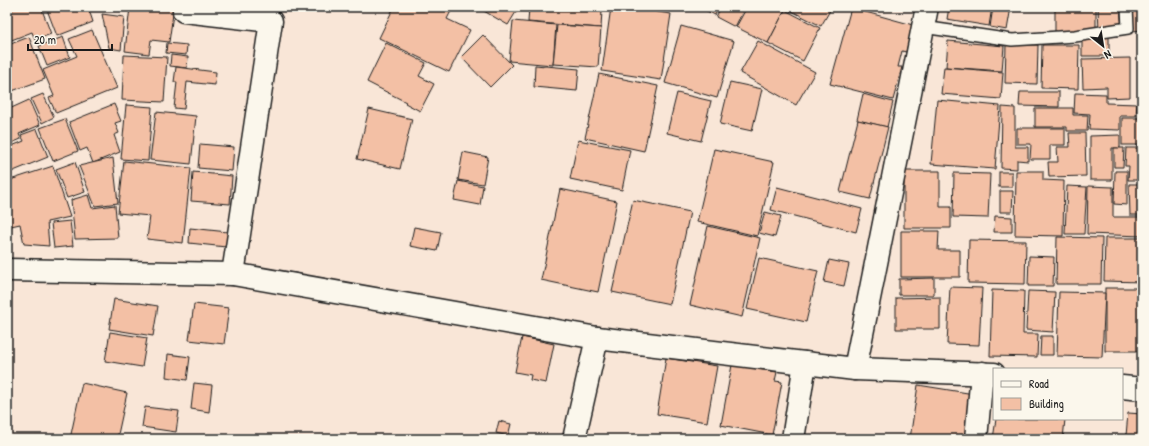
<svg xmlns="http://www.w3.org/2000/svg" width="1149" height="446" font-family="'Patrick Hand',sans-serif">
<rect width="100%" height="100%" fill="#f9e6d7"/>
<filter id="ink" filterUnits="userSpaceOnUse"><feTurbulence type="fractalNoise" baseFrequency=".025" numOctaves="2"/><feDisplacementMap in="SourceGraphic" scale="8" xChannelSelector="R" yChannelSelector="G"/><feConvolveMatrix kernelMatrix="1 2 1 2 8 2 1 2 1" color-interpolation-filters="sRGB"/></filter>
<g filter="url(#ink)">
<g fill="#f3c0a5" stroke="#1c1c1c">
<path d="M19 7H41L51 34 35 40 32 32 9 41 7 37V11Z"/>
<path d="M46 7H88L93 22 57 36Z"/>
<path d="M96 7H115L114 9Z"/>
<path d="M130 7H174L169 42 151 40 149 54 125 51Z"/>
<path d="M394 7H453L447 19 470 30 449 72 379 38Z"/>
<path d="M477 7H519L508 25Z"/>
<path d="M529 7H566L602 10 601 28 528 22Z"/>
<path d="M611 7H625L671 14 661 80 602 71Z"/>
<path d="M699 7H719L715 15Z"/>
<path d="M721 7H745L735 27 716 17Z"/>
<path d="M747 7H779L785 10 768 43 736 27Z"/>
<path d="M784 7H832L821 26Z"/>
<path d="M949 7H992L989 26 947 19Z"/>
<path d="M993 7H1011L1007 30 990 27Z"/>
<path d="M1055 7H1096V31L1055 32Z"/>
<path d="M1098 7H1120L1122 29 1099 31Z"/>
<path d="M1132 7H1142V30L1132 31Z"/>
<path d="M851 8 913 25 906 52 902 51 898 67H902L893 100 830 84Z"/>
<path d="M785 10 820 28 803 61 768 43Z"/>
<path d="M102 14 124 17 121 50 109 48Z"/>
<path d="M513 21 556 25 553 65 509 61Z"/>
<path d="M557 25 601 28 598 67 553 64Z"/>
<path d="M681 26 734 41 717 98 665 83Z"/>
<path d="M92 30 117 88 56 113 49 98 54 96 43 70 77 56 69 39Z"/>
<path d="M1142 33V83L1138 34Z"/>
<path d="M1109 34V56H1082V35Z"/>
<path d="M483 35 512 65 490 87 461 57Z"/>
<path d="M29 37 45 79 12 91 7 76V43L8 45Z"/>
<path d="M63 37 70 57 47 66 39 46Z"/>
<path d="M758 41 815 72 796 105 740 73Z"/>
<path d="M948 41 1004 46 1002 71 946 67Z"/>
<path d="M167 43 187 45 186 55 166 53Z"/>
<path d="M386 43 426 63 419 76 434 84 420 111 405 103 406 102 367 82Z"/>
<path d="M1006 45H1038L1037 84 1005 83Z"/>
<path d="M1042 45H1079L1078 89 1041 88Z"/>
<path d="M124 55 167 57 164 102 122 100Z"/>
<path d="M171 55 188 57 187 68 170 66Z"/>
<path d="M1130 58V97L1107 98V87L1083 88 1082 59Z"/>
<path d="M535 65 579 69 577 91 534 87Z"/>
<path d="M176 67 216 72 215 85 187 82 184 109 174 108 177 82H174Z"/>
<path d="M944 67 1003 72 1001 99 941 94Z"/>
<path d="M599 74 658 86 644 151 585 138Z"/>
<path d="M730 82 762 89 752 131 720 124Z"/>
<path d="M1020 92H1059V107L1019 106Z"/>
<path d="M677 93 711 101 701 141 667 133Z"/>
<path d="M1075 93 1106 94V103L1137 104 1136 116H1120V130L1089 129 1090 114 1074 113Z"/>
<path d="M43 94 54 117 42 123 31 99Z"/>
<path d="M863 94 893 102 887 127 857 120Z"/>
<path d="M29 100 40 125 19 134 21 139 7 145V110Z"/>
<path d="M937 100 1000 106 995 169 931 164Z"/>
<path d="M114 104 121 121 115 123 119 133 114 135 120 152 93 163 87 148 80 151 69 122Z"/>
<path d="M126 105 152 107 148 161 121 159Z"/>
<path d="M1002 107 1015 108V147H1028V161L1017 160V169L1001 168Z"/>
<path d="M1035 108H1073V115H1088L1087 131H1067V127H1035Z"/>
<path d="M369 109 412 119 400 169 357 159Z"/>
<path d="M156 112 196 116 191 164 150 160Z"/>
<rect x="1122" y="118" width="20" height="27"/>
<path d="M65 119 78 151 53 161 40 128Z"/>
<path d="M858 120 888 127 870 199 840 192Z"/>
<path d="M1017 128H1065V145H1050V159H1030L1031 144H1017Z"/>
<path d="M37 129 48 157 11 172 7 161V148L24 141 21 135Z"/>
<path d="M1069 133H1085L1086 176 1049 177 1048 162H1058L1057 147H1070Z"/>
<path d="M1120 135V148H1112V180H1090V136Z"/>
<path d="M578 140 630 150 622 190 570 179Z"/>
<path d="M200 144 234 147 232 171 198 168Z"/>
<path d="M1114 148H1124L1123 167H1114Z"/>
<path d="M1126 148H1142V180H1128L1129 166H1125Z"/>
<path d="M714 149 774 162 757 236 697 222Z"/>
<path d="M463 152 488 157 483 184 458 180Z"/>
<path d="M113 158 118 203 95 206 79 166Z"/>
<path d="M124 161 191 168 183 243 147 239 150 216 118 213Z"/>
<path d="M75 162 85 192 67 198 56 169Z"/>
<path d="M53 166 70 217 47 222 49 246 24 244 20 224 11 226 7 214V181Z"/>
<path d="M904 171H940V207H951V228H904Z"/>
<path d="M1016 171H1043V180L1064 181 1063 236 1015 235Z"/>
<path d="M1115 171H1127V205L1114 204Z"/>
<path d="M193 172 232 176 230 204 191 201Z"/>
<rect x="999" y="172" width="13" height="15"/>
<path d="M954 173 990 174 988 218 953 217Z"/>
<path d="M458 181 483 186 480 205 454 200Z"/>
<path d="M1129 184H1142V215H1130Z"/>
<path d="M1067 186 1087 187 1084 234H1065Z"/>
<path d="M1088 186 1113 187V217H1142V236L1087 234Z"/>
<path d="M777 187 862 209 856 232 771 210Z"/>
<path d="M560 189 617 201 598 292 541 280Z"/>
<path d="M1000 191H1013L1012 212H1000Z"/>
<path d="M88 195 92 208 115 205 118 238 75 239 71 200Z"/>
<path d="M633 200 690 212 670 304 612 292Z"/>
<path d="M765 212 781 216 775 237 759 233Z"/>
<path d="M995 216 1012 217V232H994Z"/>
<path d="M70 221 73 246 54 248 51 223Z"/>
<path d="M708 226 760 238 742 317 690 305Z"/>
<path d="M414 227 441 232 437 251 410 246Z"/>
<path d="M190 228 228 232 226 247 189 243Z"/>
<path d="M901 231H939L938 250H960V277H901Z"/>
<path d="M1057 237 1102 238 1101 284H1056Z"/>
<path d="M1105 238H1142V282L1104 281Z"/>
<path d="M969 240 1026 241 1025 284 968 283Z"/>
<path d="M1029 256 1054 257 1053 286H1028Z"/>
<path d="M759 258 818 271 806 322 747 309Z"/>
<path d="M829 260 849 264 844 286 824 282Z"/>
<path d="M934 278V295H899V279Z"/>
<path d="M950 287 982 288 979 345 947 344Z"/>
<rect x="1105" y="288" width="37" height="63"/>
<path d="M992 290 1024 291 1023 334H1038L1037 357 990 356Z"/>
<path d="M1028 291 1055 292 1053 332 1026 330Z"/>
<path d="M1059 292 1105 293 1102 357 1057 356Z"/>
<path d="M940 297V329H896V298Z"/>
<path d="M114 299 158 306 153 336 109 329Z"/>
<path d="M194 304 229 308 224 344 189 340Z"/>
<path d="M110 332 147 338 142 367 105 361Z"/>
<path d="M1041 336H1053V355H1040Z"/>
<path d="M522 337 554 344 546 383 530 380 531 375 515 372Z"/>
<path d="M168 354 190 357 187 380 166 377Z"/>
<path d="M666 358 717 366 707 422 657 414Z"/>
<path d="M732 365 777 372 775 381 782 382 772 435 721 425Z"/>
<path d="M82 383 127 393 117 439H119H70Z"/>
<path d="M194 383 212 385 209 412 191 409Z"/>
<path d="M918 385 974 394 971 439H910Z"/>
<path d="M145 407 179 411 176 432 142 427Z"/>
<path d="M1128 413 1142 414V438L1126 436Z"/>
<path d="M996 419H1065L1063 439H993Z"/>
<path d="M499 421 511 424 508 436 496 433Z"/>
</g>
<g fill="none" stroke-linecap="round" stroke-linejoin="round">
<defs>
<path id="service" d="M923 27 1012 40 1075 36 1128 28 1127 7"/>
<g id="minor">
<path d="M184 11 271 21 233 274"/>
<path d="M7 270 233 274 597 338 855 369 994 374"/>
<path d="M855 369 927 7"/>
<path d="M1122 387 1142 389"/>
<path d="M574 439 597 338"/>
<path d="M793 439 805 363"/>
<path d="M976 439 982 373"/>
</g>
</defs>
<use href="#service" stroke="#1c1c1c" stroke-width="14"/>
<use href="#minor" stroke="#1c1c1c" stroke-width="25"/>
<use href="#service" stroke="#fbf7ec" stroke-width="11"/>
<use href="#minor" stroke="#fbf7ec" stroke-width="22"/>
</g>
</g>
<rect width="1149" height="446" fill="none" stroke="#fbf7ec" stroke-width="24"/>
<rect x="12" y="12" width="1125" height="422" fill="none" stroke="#1c1c1c" stroke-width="1.5" filter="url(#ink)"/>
<rect x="993" y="368" width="130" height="52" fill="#fbf7ec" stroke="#a29f99"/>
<rect x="1001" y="381" width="20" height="6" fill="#fbf7ec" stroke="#a29f99"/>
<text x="1029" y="388" font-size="12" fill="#1c1c1c">Road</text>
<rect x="1001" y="398" width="20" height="12" fill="#f3c0a5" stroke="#a29f99"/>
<text x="1029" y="408" font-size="12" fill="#1c1c1c">Building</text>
<g transform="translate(1103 46) rotate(150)" stroke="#fbf7ec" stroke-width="3" paint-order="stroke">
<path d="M0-3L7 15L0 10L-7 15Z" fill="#1c1c1c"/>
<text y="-6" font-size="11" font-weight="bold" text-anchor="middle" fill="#1c1c1c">N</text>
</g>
<path d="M28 44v6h84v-6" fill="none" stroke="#1c1c1c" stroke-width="2"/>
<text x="34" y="44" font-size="12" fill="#1c1c1c" stroke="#fbf7ec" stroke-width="3" paint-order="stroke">20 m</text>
</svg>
